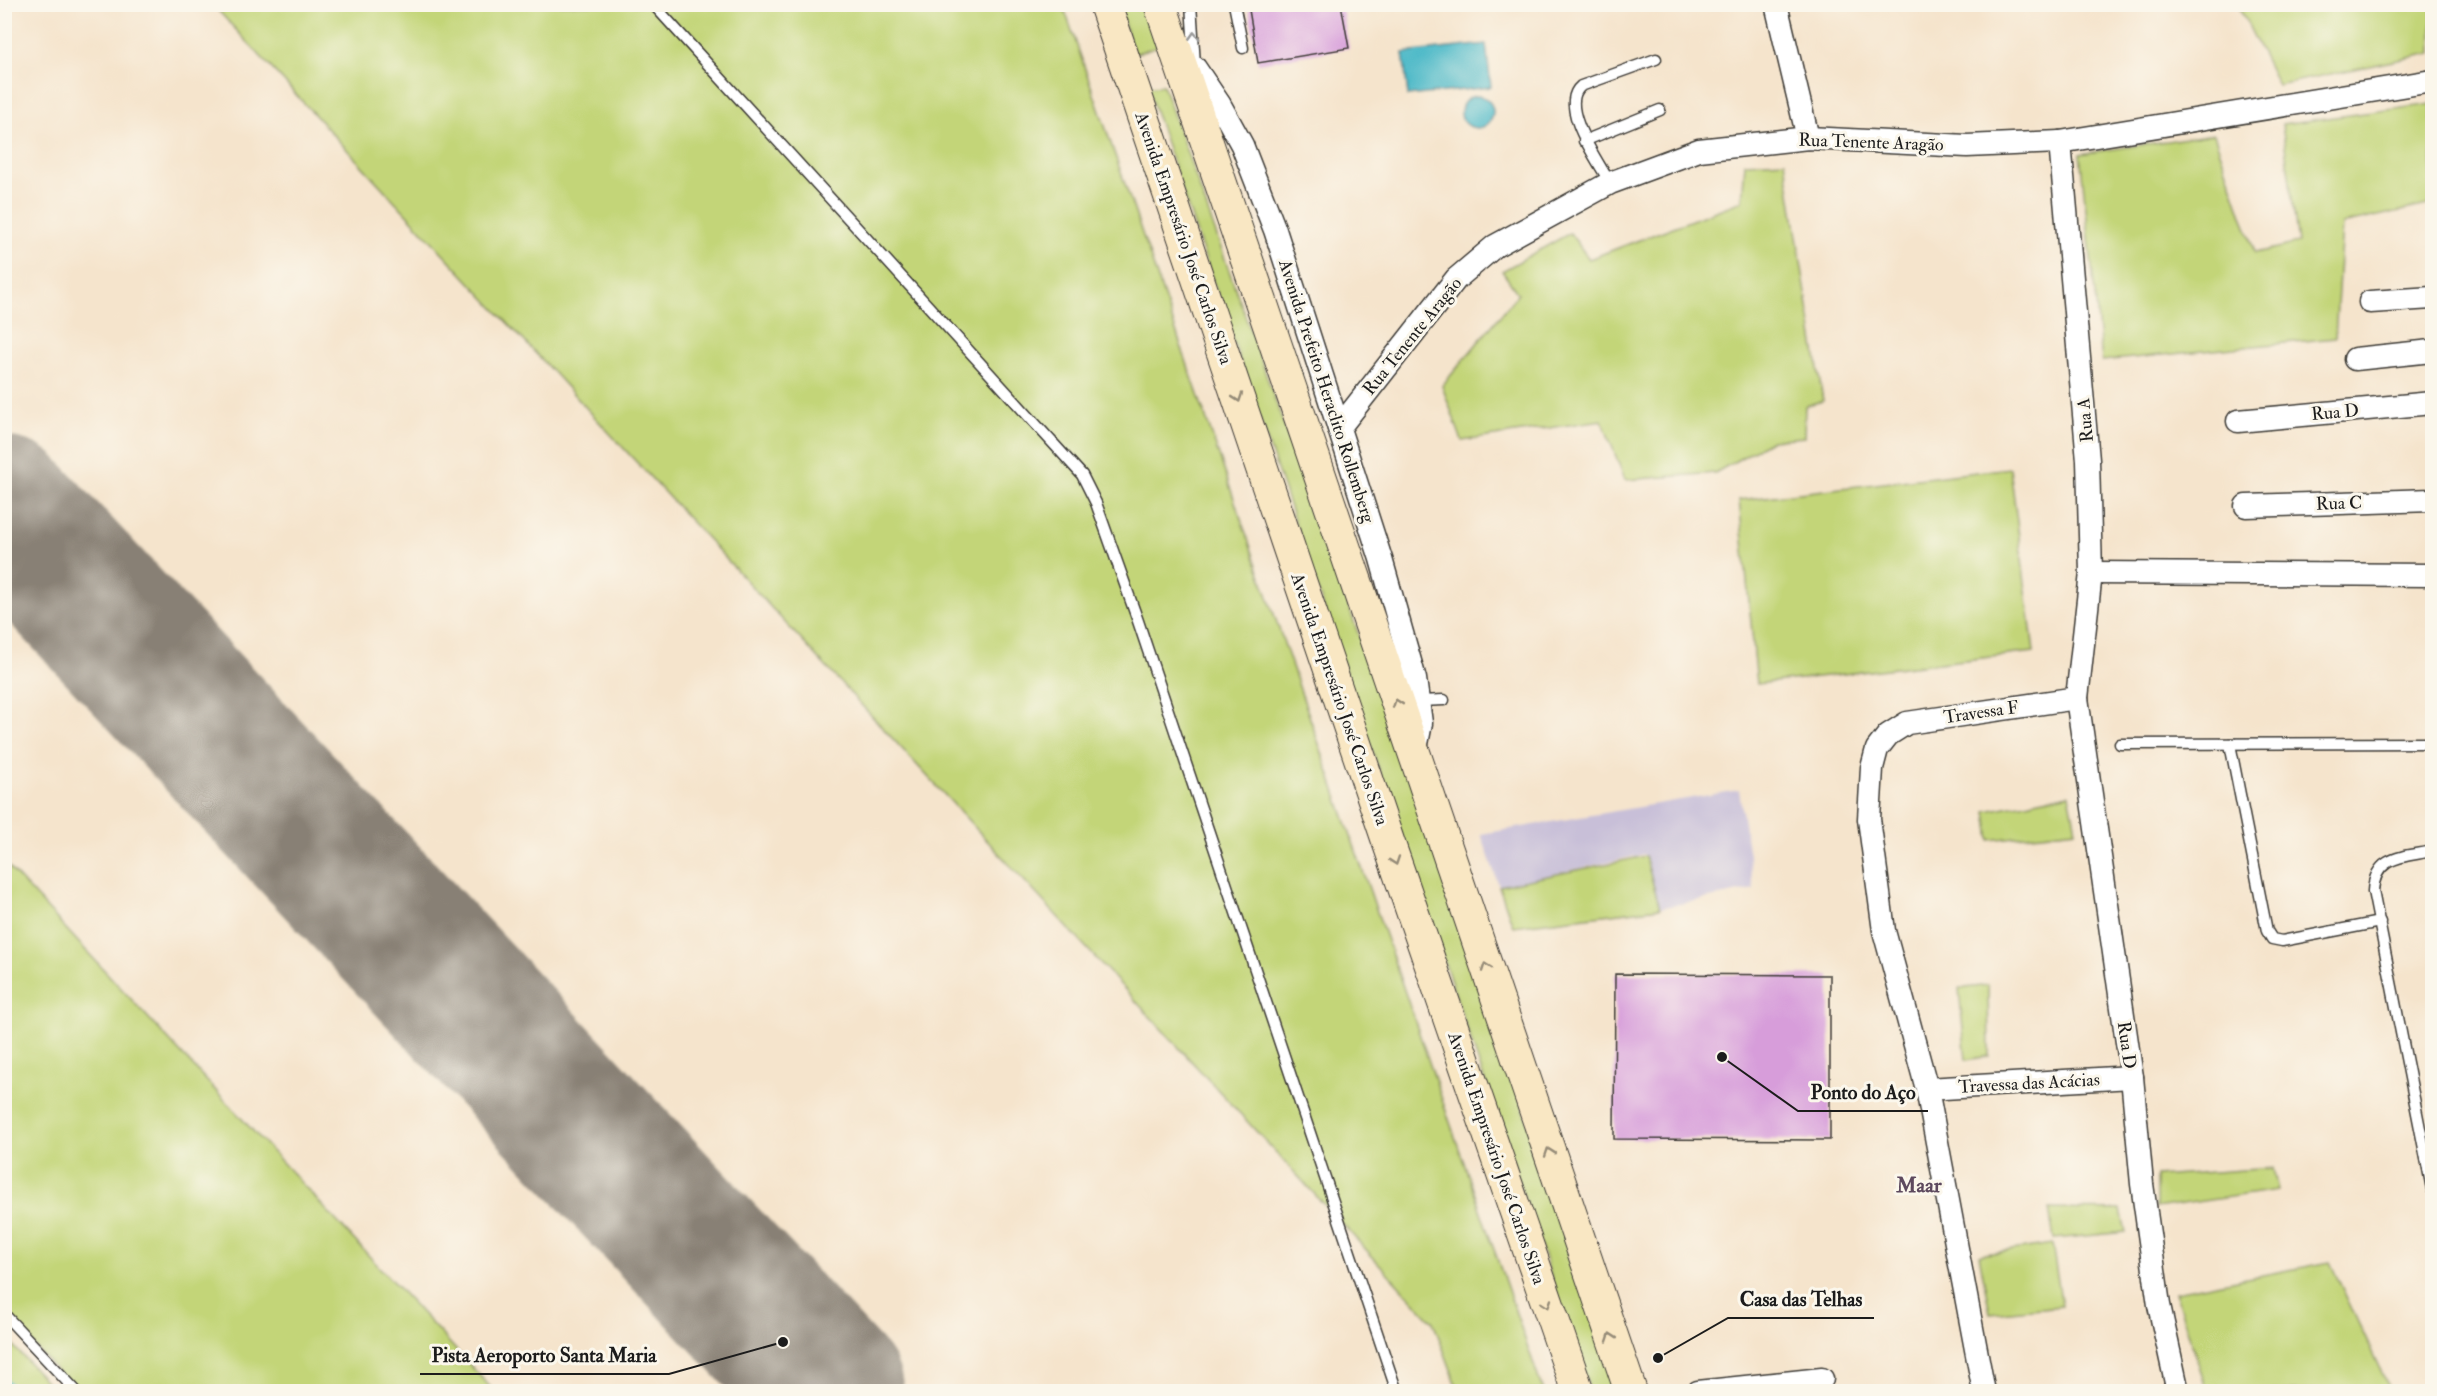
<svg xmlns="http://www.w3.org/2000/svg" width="2437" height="1396" font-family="'IM FELL Double Pica',serif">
<rect width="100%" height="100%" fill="#fbf7ec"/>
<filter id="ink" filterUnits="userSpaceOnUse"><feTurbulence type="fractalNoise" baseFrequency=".0167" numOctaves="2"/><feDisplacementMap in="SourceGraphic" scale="12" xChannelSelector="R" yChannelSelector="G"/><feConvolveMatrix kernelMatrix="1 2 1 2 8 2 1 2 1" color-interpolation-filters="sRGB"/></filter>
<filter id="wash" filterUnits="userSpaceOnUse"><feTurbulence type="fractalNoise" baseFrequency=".008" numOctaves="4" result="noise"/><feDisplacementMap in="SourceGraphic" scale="24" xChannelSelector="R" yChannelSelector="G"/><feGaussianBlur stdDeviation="1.35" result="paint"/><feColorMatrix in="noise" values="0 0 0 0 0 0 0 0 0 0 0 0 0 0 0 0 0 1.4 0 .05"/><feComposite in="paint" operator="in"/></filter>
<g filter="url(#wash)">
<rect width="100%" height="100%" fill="#f5e4cc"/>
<path fill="#c8bfd8" d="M1739 790 1754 889 1660 908 1644 854 1499 886 1481 834Z"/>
<g fill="#c3d578" stroke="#70784a" stroke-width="1.5">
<path d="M213 5H1063L1543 1391H1459L1433 1322Z"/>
<path d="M1118 5H1144L1158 46 1134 54Z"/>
<path d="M2238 5H2432V53L2278 85Z"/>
<path d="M1163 85 1405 765 1621 1391H1590L1147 87Z"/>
<path d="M2432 104V204L2342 224 2335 338 2102 361 2080 154 2214 134 2255 253 2298 243 2282 124Z"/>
<path d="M1785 161 1823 401 1805 406 1804 437 1772 440 1715 473 1625 480 1602 420 1462 441 1442 386 1518 294 1502 271 1570 233 1589 259 1742 201 1745 163Z"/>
<path d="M2010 468 2034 652 1757 684 1739 500Z"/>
<path d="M2069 794 2076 830 1990 840 1986 811Z"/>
<path d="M1645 856 1660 908 1513 926 1499 886Z"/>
<path d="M5 863 494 1391H75L5 1314Z"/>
<path d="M1988 985 1989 1056 1966 1060 1959 989Z"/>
<path d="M2273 1168 2278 1190 2156 1208V1176Z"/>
<path d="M2049 1209 2121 1210 2126 1232 2054 1239Z"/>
<path d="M2052 1244 2062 1306 1990 1313 1979 1255Z"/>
<path d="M2330 1262 2390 1391H2207L2175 1292Z"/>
<path d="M5 1337 55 1391H5Z"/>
</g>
<g fill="#4db9c8" stroke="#346a72" stroke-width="1.5">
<path d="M1486 44 1491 87 1408 96 1403 53Z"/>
<circle cx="1477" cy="112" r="16"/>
</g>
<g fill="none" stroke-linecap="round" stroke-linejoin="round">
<path stroke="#4db9c8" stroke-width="7" d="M4 1381 16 1392"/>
<path stroke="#888074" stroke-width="58" d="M783 1342 821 1392"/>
<path stroke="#888074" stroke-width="147" d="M4 510 830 1392"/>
</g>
<g id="blocks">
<g fill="#d79dda">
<path d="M1248 4H1341L1349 48 1258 63Z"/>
<path d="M1615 974 1830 975V1140L1614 1139Z"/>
</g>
</g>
</g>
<g filter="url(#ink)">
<use href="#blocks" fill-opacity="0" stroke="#3d3a36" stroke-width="1.5"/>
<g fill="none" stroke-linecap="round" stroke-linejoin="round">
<defs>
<g id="lane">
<path d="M653 4 1082 475 1096 503 1138 621 1397 1392"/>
<path d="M1191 4 1195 65"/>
<path d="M1234 4 1243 48"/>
<path d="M1584 141 1660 110"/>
<path d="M1610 183C1600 164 1557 106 1581 86L1656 59"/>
<path d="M1420 701 1444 700"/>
<path d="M2120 744 2432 743"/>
<path d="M2230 744 2267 931 2272 939 2282 941 2380 922"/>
<path d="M2432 851C2404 857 2375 855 2373 891L2432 1189"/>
<path d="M4 1314 77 1392"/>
</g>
<g id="street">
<path d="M1776 4 1808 138"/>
<path d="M1181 55 1195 68 1220 105 1242 145 1275 230 1381 559 1415 679 1421 723 1415 754"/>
<path d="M2060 142 2088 460 2091 573 2077 698 2132 1077 2142 1184 2159 1305 2178 1392"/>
<path d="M2370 302 2432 298"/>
<path d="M2355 359 2432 351"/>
<path d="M2238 421 2432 403"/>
<path d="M1339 428 1456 279 1495 246 1610 183 1699 150 1808 138 1967 146 2060 142 2432 81"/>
<path d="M2246 506 2432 500"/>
<path d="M2091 573 2432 575"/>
<path d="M1927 1089 2132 1077"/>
<path d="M1698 1392 1822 1379"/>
<path d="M1984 1392 1927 1089 1884 931 1869 819 1872 768 1877 749 1888 735 1907 723 2077 698"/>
</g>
<g id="secondary">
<path d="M1105 4 1388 841 1578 1392"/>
<path d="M1160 4 1631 1392"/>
</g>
</defs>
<use href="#lane" stroke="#3d3a36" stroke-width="13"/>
<use href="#street" stroke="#3d3a36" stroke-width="25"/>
<use href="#secondary" stroke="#3d3a36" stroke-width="34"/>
<use href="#lane" stroke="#fff" stroke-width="10"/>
<use href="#street" stroke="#fff" stroke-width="22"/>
<use href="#secondary" stroke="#f9e7c3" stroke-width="32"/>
</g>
<defs><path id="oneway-chevron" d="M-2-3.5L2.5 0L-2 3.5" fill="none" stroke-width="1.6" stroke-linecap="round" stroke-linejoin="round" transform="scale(1.5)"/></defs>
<use stroke="#999" href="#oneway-chevron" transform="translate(1194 36) rotate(-93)"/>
<g stroke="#968c78">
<use href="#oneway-chevron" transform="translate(1238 398) rotate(71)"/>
<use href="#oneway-chevron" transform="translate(1397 703) rotate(-109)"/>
<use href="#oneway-chevron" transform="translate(1395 861) rotate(71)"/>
<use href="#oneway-chevron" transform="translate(1486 967) rotate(-109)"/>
<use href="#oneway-chevron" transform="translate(1549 1152) rotate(-109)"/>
<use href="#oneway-chevron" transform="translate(1547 1304) rotate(71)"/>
<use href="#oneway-chevron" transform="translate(1611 1337) rotate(-109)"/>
</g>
</g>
<g text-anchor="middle" stroke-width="6" stroke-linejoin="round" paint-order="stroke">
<g font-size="18" fill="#1c1c1c" stroke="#fbf7ec">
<text transform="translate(1871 142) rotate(2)" y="6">Rua Tenente Aragão</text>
<text transform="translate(1184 238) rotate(71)" y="6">Avenida Empresário José Carlos Silva</text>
<text transform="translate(1412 336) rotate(-51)" y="6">Rua Tenente Aragão</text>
<text transform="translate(1327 391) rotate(72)" y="6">Avenida Prefeito Heraclito Rollemberg</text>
<text transform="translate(2335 412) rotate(-5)" y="6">Rua D</text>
<text transform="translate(2085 420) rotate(-95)" y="6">Rua A</text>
<text transform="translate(2339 503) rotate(-2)" y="6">Rua C</text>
<text transform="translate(1340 699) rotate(71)" y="6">Avenida Empresário José Carlos Silva</text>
<text transform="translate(1981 712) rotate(-8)" y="6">Travessa F</text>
<text transform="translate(2127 1045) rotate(82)" y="6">Rua D</text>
<text transform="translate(2029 1083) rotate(-3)" y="6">Travessa das Acácias</text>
<text transform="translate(1497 1158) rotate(71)" y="6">Avenida Empresário José Carlos Silva</text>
</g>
<g font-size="21" font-weight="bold" fill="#5d495e" stroke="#fbf7ec">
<text x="1919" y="1192">Maar</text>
</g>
</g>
<path fill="none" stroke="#1c1c1c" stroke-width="2" d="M1722 1057L1798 1111H1928M1658 1358L1728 1318H1874M783 1342L669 1374H420"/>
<g fill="#1c1c1c" stroke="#fbf7ec" stroke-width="2">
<circle cx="1722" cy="1057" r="6"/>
<circle cx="1658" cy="1358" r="6"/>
<circle cx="783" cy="1342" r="6"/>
</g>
<g font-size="20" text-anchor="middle" font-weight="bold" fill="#1c1c1c" stroke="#fbf7ec" stroke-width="6" stroke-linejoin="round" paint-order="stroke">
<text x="1863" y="1099">Ponto do Aço</text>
<text x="1801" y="1306">Casa das Telhas</text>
<text x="544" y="1362">Pista Aeroporto Santa Maria</text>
</g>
<rect width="2437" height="1396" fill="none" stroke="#fbf7ec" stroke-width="24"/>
</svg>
